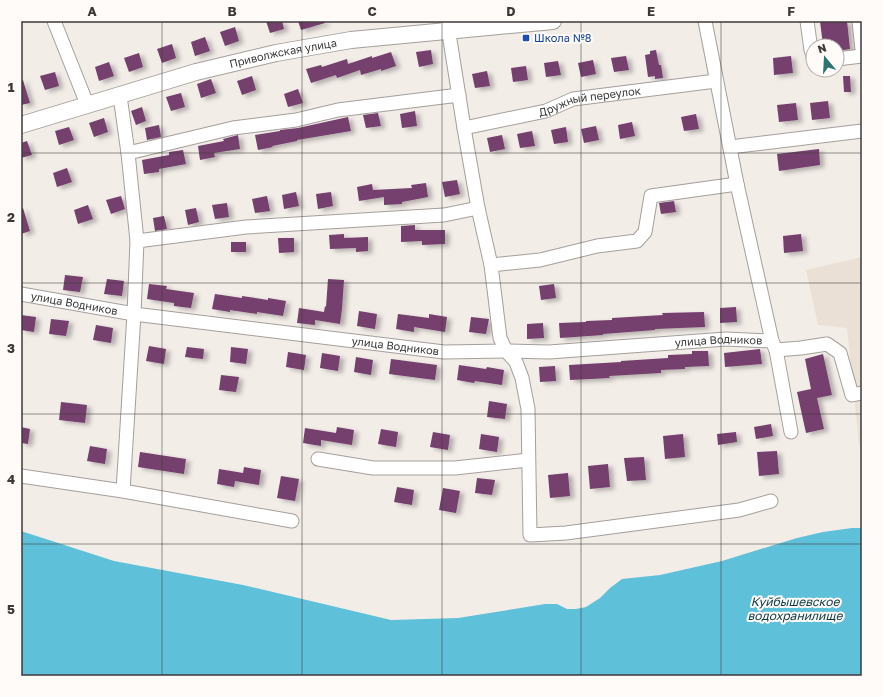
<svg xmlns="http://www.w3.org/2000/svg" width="883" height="697" font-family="'Golos Text',sans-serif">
<defs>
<filter id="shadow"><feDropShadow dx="4.5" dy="2.5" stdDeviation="2" flood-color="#0004"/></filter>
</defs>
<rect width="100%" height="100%" fill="#f3ede8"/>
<path fill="#ebe0d6" d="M862 257V444H859L847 328 818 325 806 270Z"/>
<path fill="#5fc0da" d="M852 528H862V676H21V531L114 561 243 585 391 620 458 618 545 604H557L567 609H576L586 607 600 598 610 588 622 579 660 575 722 561 797 538 823 532Z"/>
<g fill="#743f6e" filter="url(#shadow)">
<path d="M266 21H282L284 29 270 33Z"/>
<path d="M298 21H325V23L301 30Z"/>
<path d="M820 21H847L850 49 837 51V46H823Z"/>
<path d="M235 27 239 41 225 46 220 32Z"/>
<path d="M205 37 210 51 195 56 191 42Z"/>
<path d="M172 44 176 58 162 63 157 49Z"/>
<path d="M431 50 433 64 419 67 416 52Z"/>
<path d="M656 50 659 65H661L663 78 655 79V76L648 77 645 55 650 54V51Z"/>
<path d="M391 52 396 66 381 71V69L361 75 360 70 337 78 336 75 311 83 306 69 321 65 322 67 347 59 348 64 372 56V58Z"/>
<path d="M139 53 143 67 129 72 124 58Z"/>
<path d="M626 56 629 70 614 72 611 58Z"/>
<path d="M791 56 793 73 774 75 773 58Z"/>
<path d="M593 60 596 74 581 77 578 63Z"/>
<path d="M558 61 561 75 546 77 544 63Z"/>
<path d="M109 62 114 76 99 81 95 67Z"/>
<path d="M526 66 528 80 513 82 511 68Z"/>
<path d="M487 71 490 86 475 88 472 74Z"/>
<path d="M55 72 59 86 45 90 40 76Z"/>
<path d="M252 76 256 90 242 95 237 81Z"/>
<path d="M843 76H850L851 92H844Z"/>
<path d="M211 79 216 93 201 98 197 84Z"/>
<path d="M21 80H23L30 103 21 105Z"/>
<path d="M298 89 303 103 288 107 284 94Z"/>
<path d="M181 93 185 107 171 111 166 97Z"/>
<path d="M828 101 830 118 812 120 810 103Z"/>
<path d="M796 103 798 120 779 122 777 105Z"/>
<path d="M142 107 146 121 136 125 131 111Z"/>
<path d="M415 111 417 126 402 128 400 114Z"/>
<path d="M378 113 381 126 366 128 363 115Z"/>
<path d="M696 114 699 129 684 131 681 117Z"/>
<path d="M348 117 351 131 297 140V141L272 146 273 147 258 150 255 135 280 131V130L298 128Z"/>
<path d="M104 118 108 132 94 137 89 123Z"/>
<path d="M632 122 635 136 620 139 618 125Z"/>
<path d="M159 125 161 137 147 140 145 128Z"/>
<path d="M596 126 599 140 584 143 581 129Z"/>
<path d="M69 127 74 140 59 145 55 131Z"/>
<path d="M566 127 568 142 554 144 551 130Z"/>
<path d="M532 131 535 146 520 148 517 134Z"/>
<path d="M238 135 240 149 214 153 215 157 200 160 198 146 224 141 223 139Z"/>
<path d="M502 135 505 149 490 152 487 138Z"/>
<path d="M27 141 32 155 21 158V143Z"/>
<path d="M819 149 820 165 779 171 777 154Z"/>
<path d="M183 150 186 164 159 169V172L144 174 142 160 169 155V152Z"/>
<path d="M67 168 72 182 57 187 53 173Z"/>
<path d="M457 180 460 194 445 197 442 182Z"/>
<path d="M426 183 428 197 402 202V204L384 205V197L359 201 357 187 372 184 373 190 412 188 411 185Z"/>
<path d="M296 192 299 206 284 209 282 195Z"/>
<path d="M331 192 333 206 318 209 316 194Z"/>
<path d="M121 196 125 209 111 214 106 200Z"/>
<path d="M267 196 270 211 255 213 252 199Z"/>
<path d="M674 201 676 212 661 214 659 203Z"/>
<path d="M227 203 229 217 215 219 212 205Z"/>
<path d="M88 205 93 219 78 224 74 210Z"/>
<path d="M23 208 30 231 21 234V209Z"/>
<path d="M196 208 199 222 188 225 185 210Z"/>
<path d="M164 216 167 229 155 231 153 218Z"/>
<path d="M415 225V230H445V244L422 245V241L401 242V226Z"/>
<path d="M344 234V238L368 237V251L356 252V248L330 249 329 235Z"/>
<path d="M801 234 803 251 784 253 783 236Z"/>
<path d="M278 238H294V252L279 253Z"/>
<rect x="231" y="242" width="15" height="10"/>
<path d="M65 275 83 277 80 292 63 290Z"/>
<path d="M107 279 124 281 122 296 104 294Z"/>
<path d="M328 279 344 280 342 309 340 324 315 320V325L297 323 299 308 324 312 325 306 326 307Z"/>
<path d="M149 284 167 286 166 289 194 293 191 308 174 306V303L147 299Z"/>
<path d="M554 284 556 298 541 300 539 286Z"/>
<path d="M215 294 242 298V296L268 300V298L286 301 283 316 257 312V314L230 310V312L212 309Z"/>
<path d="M736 307 737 322 720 323V308Z"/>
<path d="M359 311 377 314 375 329 357 326Z"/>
<path d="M704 312 705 327 655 329V330L603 334V335L560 338 559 323 586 322V321L612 320V318L663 315 662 313Z"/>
<path d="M398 314 429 318V314L447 317 445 332 414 327V332L396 329Z"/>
<path d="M21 315 36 317 34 332 21 330Z"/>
<path d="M471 317 489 319 486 334 469 332Z"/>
<path d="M51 319 69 321 66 336 49 334Z"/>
<path d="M543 323 544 338 527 339V324Z"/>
<path d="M96 325 113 328 111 343 93 340Z"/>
<path d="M149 346 166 349 164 364 146 361Z"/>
<path d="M187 347 204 349 203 359 185 357Z"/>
<path d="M231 347 248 349 246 364 230 362Z"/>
<path d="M760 349 762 364 725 367 724 353Z"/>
<path d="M692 351H708L709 366 685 367V369L661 370V373L609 376 610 378 570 380 569 365 621 362V361L668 358V355L692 354Z"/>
<path d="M288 352 306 355 304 370 286 367Z"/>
<path d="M322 353 340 356 338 371 320 368Z"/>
<path d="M823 354 832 395 817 398 824 429 806 433 797 392 811 389 805 359Z"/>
<path d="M356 357 373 360 371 375 354 372Z"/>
<path d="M391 359 437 365 435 380 389 374Z"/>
<path d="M459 365 486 369 487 367 504 370 502 385 475 381 474 383 457 380Z"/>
<path d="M555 366 556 381 540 382 539 367Z"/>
<path d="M221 375 239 377 236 392 219 390Z"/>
<path d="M489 401 507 404 505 419 487 417Z"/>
<path d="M61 402 87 405 85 423 59 420Z"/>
<path d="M771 424 773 436 756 439 754 427Z"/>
<path d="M21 427 30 429 28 444 21 443Z"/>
<path d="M337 427 354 430 352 445 321 440V446L303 443 305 428 336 433Z"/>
<path d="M381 429 398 432 396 447 378 444Z"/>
<path d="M433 432 450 435 448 450 430 447Z"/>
<path d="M736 432 737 442 718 445 717 434Z"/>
<path d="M481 434 499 437 497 452 479 449Z"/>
<path d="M683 434 685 457 665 459 663 436Z"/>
<path d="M90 446 107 449 105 464 87 461Z"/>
<path d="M777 451 779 474 759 476 757 452Z"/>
<path d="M140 452 186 459 184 474 138 467Z"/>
<path d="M644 457 646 480 627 481 624 458Z"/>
<path d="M608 464 610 487 590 489 588 466Z"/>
<path d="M244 467 261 470 259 485 235 481 234 487 217 484 219 469 243 473Z"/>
<path d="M568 473 570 496 550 498 548 475Z"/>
<path d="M281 476 299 479 295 501 277 498Z"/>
<path d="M477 478 495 480 492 495 475 493Z"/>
<path d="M397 487 414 490 412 505 394 502Z"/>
<path d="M443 488 460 491 456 513 439 510Z"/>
</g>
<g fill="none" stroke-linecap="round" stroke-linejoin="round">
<defs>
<g id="minor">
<path d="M54 21 87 104"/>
<path d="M447 21 464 128 478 208 491 265 500 338 506 351 516 362 522 378 528 409 530 535 566 533 739 510 771 501"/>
<path d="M705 21 737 184 772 341 776 350 791 432"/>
<path d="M807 21 811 50 813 56"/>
<path d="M859 21 862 49"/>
<path d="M837 59 862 56"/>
<path d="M120 96 128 153 137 241 134 314 123 491"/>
<path id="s1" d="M464 128 546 111 573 99 716 81"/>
<path d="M730 147 862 131"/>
<path d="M128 153 233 128 296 120 338 110 459 95"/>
<path d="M137 241 246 227 444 215 478 208"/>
<path d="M491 265 540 260 597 246 637 241 645 232 651 196 737 184"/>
<path id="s2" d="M21 294 134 314 444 352 506 351 549 352 726 339 772 341"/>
<path d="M776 350 801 348 827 344 840 353 852 395 862 393"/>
<path d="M318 459 373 468H455L528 460"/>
<path d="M21 476 123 491 292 521"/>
</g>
<g id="major">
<path id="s3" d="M21 125 196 72 276 53 351 40 553 21"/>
</g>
</defs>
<use href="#minor" stroke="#a59f9b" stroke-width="15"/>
<use href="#major" stroke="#a59f9b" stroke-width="18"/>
<use href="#minor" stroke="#fff" stroke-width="13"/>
<use href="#major" stroke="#fff" stroke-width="16"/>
</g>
<path fill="none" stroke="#3c3a38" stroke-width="1" stroke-opacity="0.55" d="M162 21V676M302 21V676M442 21V676M581 21V676M721 21V676M21 153H862M21 283H862M21 414H862M21 544H862"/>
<rect fill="#1a4fb4" stroke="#fffbf8" stroke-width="1.5" x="522" y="34" width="8" height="8" rx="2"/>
<g text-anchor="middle" stroke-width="4" stroke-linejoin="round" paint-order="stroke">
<g font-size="11" fill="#164399" stroke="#fffbf8" text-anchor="start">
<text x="534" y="42">Школа №8</text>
</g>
<g font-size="11" fill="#3c3a38" stroke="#fffbf8">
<text dy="4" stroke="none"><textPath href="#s3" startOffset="272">Приволжская улица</textPath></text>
<text dy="4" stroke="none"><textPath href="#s1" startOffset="129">Дружный переулок</textPath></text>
<text dy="4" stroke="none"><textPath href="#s2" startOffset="54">улица Водников</textPath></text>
<text dy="4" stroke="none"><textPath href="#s2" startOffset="702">улица Водников</textPath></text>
<text dy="4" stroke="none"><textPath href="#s2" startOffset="378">улица Водников</textPath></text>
</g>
<g font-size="12" font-style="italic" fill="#0c3a45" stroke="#fffbf8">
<text x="795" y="606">Куйбышевское<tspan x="795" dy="14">водохранилище</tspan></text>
</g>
</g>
<rect width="883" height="697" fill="none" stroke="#fffbf8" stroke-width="44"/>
<g transform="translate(825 58) rotate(342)"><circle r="19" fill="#fffbf8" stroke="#b1aeab"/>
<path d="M0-3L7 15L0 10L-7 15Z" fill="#2b7470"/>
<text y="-6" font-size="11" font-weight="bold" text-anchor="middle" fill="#3c3a38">N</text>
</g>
<rect x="22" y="22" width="839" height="653" fill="none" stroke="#3c3a38" stroke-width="1.5"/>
<g font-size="13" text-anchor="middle" font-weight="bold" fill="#3c3a38">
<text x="92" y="16">A</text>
<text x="232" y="16">B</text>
<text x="372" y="16">C</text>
<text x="511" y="16">D</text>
<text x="651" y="16">E</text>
<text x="791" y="16">F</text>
<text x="11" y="92">1</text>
<text x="11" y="222">2</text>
<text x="11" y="353">3</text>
<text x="11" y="484">4</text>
<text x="11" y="614">5</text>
</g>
</svg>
